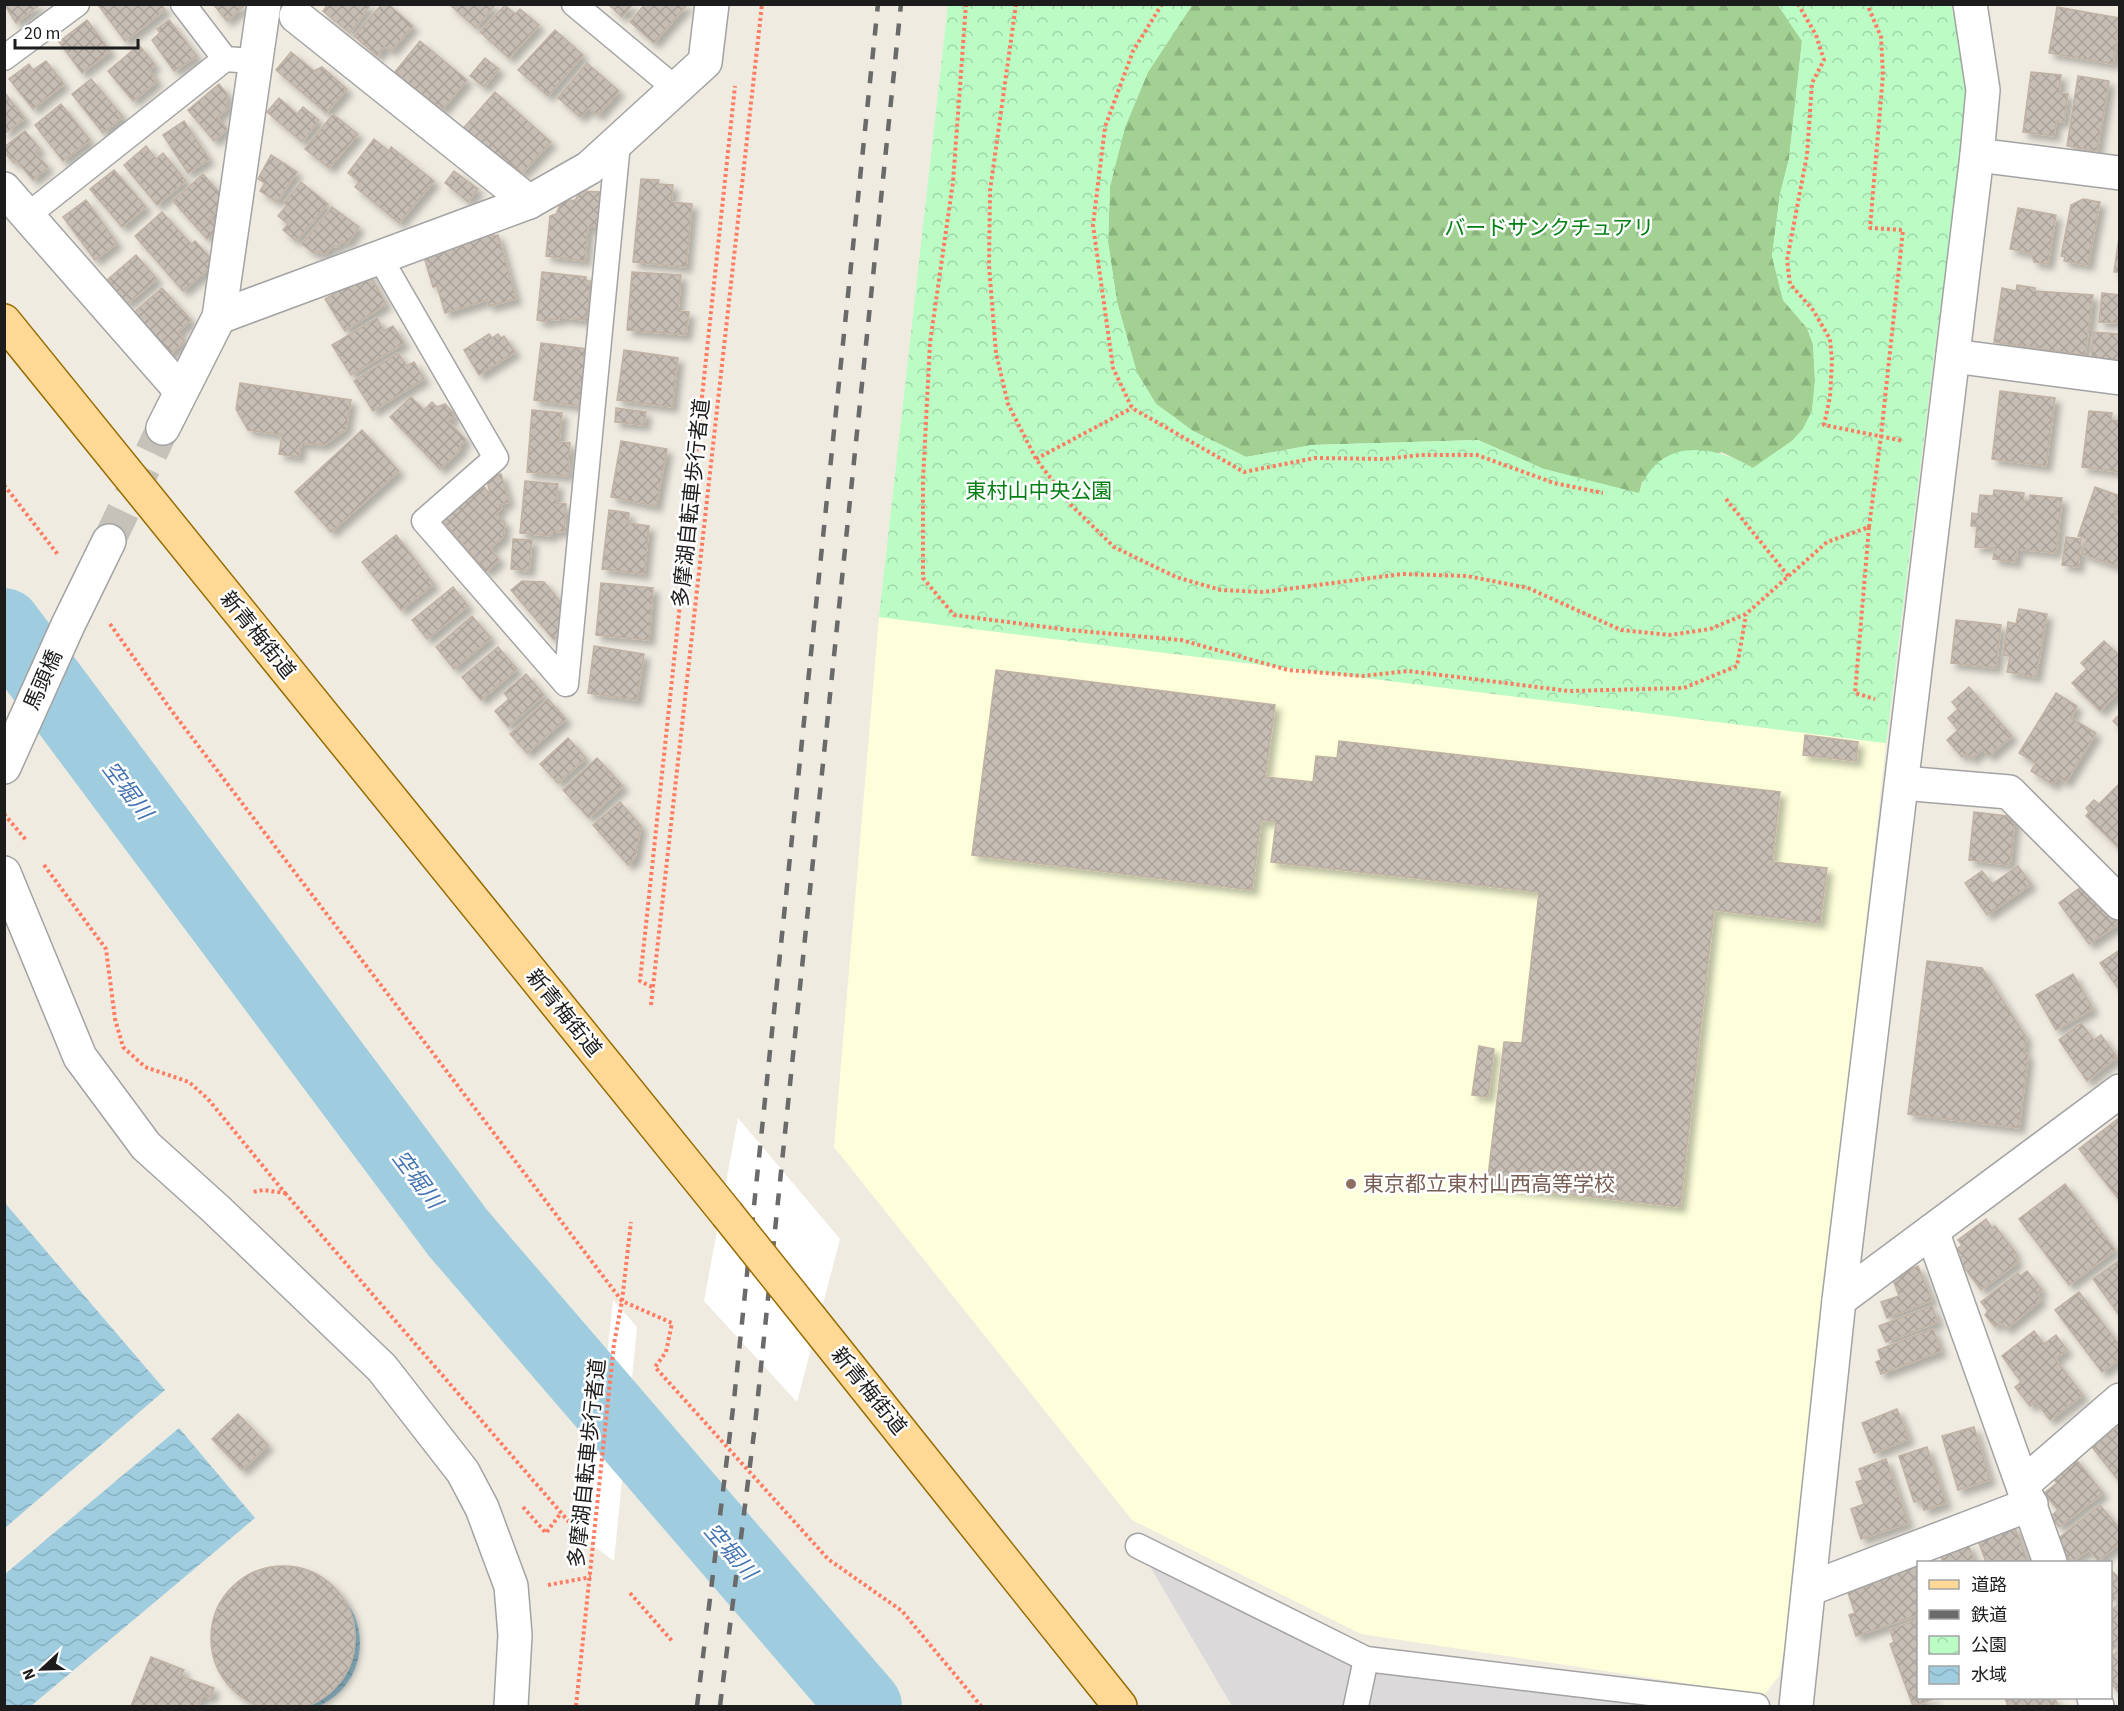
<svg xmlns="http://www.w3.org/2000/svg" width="2124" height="1711" font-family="'Source Sans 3','Noto Sans JP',sans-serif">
<defs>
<pattern id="forest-firs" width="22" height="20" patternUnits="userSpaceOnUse" patternTransform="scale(1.5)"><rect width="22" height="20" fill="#a2d193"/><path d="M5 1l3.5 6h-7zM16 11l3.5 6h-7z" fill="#8bb37e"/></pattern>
<pattern id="park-crowns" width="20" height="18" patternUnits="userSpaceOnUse" patternTransform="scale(1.5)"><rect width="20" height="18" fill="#bafcc4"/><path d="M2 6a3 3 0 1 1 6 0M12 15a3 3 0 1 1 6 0" fill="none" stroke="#9fd7a8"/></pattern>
<pattern id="water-waves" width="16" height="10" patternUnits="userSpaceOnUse" patternTransform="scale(1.5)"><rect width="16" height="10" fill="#9fcddf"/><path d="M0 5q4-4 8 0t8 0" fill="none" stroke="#88afbf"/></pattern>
<pattern id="building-cross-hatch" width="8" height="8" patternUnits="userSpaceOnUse" patternTransform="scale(1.5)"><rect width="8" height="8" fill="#c6bdb4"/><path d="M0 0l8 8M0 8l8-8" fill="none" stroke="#aaa29a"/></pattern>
<filter id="shadow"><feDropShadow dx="5.5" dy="5.5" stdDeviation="3" flood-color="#0004"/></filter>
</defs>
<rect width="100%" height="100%" fill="#efebe1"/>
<path fill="#dbd9d9" d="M1138 1546 1366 1659 1757 1706H1232Z"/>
<path fill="#fdffda" d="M879 617 1886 743 1787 1635 1779 1676 1764 1695 1361 1634 1132 1520 834 1147Z"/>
<path fill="url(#forest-firs)" d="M1192 5H1778L1802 41 1789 159 1780 194 1772 256 1783 300 1807 328 1813 344 1815 381 1812 411 1803 429 1792 441 1753 468 1722 452 1642 482 1639 494 1544 469 1478 440 1312 445 1246 457 1193 431 1156 404 1137 373 1117 302 1108 242 1110 186 1125 127 1148 72Z"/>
<path fill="url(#park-crowns)" d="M948 5H1192L1148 72 1125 127 1110 186 1108 242 1117 302 1137 373 1156 404 1193 431 1246 457 1312 445 1478 440 1544 469 1639 493C1657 438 1710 443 1753 468L1792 441 1803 429 1812 411 1815 381 1813 344 1807 328 1783 300 1772 256 1780 194 1789 159 1802 41 1778 5H1951L1972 89 1935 348 1886 743 879 617Z"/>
<g fill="url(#water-waves)">
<path d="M5 1203 165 1390 5 1528H4Z"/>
<path d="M179 1428 255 1518 31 1706H5V1574Z"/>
<circle cx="291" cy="1643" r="69"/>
</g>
<g fill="#fff">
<path d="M738 1118 840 1239 797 1402 704 1301Z"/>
<path d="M613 1300 637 1327 614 1561 587 1541Z"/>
</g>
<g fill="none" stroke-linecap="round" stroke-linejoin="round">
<path stroke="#9fcddf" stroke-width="74" d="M4 625 458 1233 865 1706"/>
</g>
<g fill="url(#building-cross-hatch)" stroke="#c1b2a3" stroke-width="1.5" filter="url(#shadow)">
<path d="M4 4H41L16 23Z"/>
<path d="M101 4H161L165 10 125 41 99 6Z"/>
<path d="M213 4H246L227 21Z"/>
<path d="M328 4H371L350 33 323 11Z"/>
<path d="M382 4H388L413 26 391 51 385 46 377 56 354 36Z"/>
<path d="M449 4H496L476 28Z"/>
<path d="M608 4H633L622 17Z"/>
<path d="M645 4H686L687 5 654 43 630 22Z"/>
<path d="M505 5 515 14 520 9 539 25 509 58 480 32Z"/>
<path d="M2057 7 2120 18 2113 64 2049 53Z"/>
<path d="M87 20 110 51 82 73 59 42Z"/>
<path d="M169 20 197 56 174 71 152 40 160 33 157 29Z"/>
<path d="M555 30 583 55 548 96 518 70Z"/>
<path d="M420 41 467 80 442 110 395 72Z"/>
<path d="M139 45 155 65 149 70 157 81 133 101 108 71Z"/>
<path d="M291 52 314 71 322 67 347 89 326 113 276 70Z"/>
<path d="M485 58 499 69 484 87 470 76Z"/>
<path d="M46 61 64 84 33 109 9 79 29 64 33 70Z"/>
<path d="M587 63 619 91 598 115 589 108 580 117 558 98Z"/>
<path d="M2031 72 2061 75 2059 93 2068 94 2064 122 2056 121 2054 136 2023 132Z"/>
<path d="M2078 76 2109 81 2097 151 2067 146Z"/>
<path d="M91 79 123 117 103 133 72 94Z"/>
<path d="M219 84 227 94V109L217 117 227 129 214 141 188 110Z"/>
<path d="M4 92 25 118 4 134Z"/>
<path d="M495 92 551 142 521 174 513 166 507 172 461 131Z"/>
<path d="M279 98 297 114 303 107 319 120 302 142 267 112Z"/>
<path d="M61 104 90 140 63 161 35 125Z"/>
<path d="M333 114 358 134 329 168 305 149Z"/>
<path d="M184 121 209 159 188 173 163 135Z"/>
<path d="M25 131 40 149 35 153 48 167 33 180 16 160 14 163 4 152V147Z"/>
<path d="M374 139 389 151 391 147 434 181 399 223 355 187 359 182 348 173Z"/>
<path d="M146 146 156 159 163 153 186 181 157 205 124 165Z"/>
<path d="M271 155 297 172 277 202 260 191 265 183 258 179Z"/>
<path d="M114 170 146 207 122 227 90 189Z"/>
<path d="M454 171 478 189 468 202 445 183Z"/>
<path d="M203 174 224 198 222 206 210 218 219 228 207 239 173 201Z"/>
<path d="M641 179 659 180 658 184 673 185 671 202 692 204 686 267 633 262Z"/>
<path d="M301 182 328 204 296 241 283 230 288 224 278 216 287 205 284 203Z"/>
<path d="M581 191 600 192 598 227H588L585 261 546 256 550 216 556 214 562 201 575 200Z"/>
<path d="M2083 199 2100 202 2088 265 2064 261 2065 257 2061 256 2071 205Z"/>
<path d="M86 200 117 243 95 260 63 217Z"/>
<path d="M332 207 359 227 347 243 342 241 337 247 332 246 325 254 317 251 315 254 302 244Z"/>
<path d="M2018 208 2056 215 2048 264 2034 262 2031 253 2010 249Z"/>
<path d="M162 212 191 244 195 241 215 263 183 291 135 236Z"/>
<path d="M2120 230V272H2114Z"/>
<path d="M493 233 494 236 498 235 516 299 489 306 487 300 445 313 437 286 433 287 424 257 432 250Z"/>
<path d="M136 255 157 279 127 304 107 280Z"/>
<path d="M367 270 386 304 345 331 325 299 334 294 331 289Z"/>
<path d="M542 272 586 277V281H591L587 317 584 316V320L559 317V320L547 319V322L537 320Z"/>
<path d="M632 272 681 275 678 311 689 312 686 335 627 330Z"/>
<path d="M2017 285 2035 288V291L2093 295 2085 355 1994 342 2002 288 2016 291Z"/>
<path d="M162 288 191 320 178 332 185 341 168 356 131 315Z"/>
<path d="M2102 293 2120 295V323L2099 322Z"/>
<path d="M377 318 384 331 393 326 404 343 351 375 332 345Z"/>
<path d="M2093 332 2120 334V367L2091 364Z"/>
<path d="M489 334 492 338 498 334 501 338 504 336 515 352 479 375 464 350Z"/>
<path d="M541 343 587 349 579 406 534 400Z"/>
<path d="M624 350 678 358 672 407 617 400Z"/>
<path d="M398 353 407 366 414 362 424 379 373 411 354 381Z"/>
<path d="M240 383 351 400 346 429 324 445 301 443 299 457 279 454 282 435 248 430 236 409Z"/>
<path d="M2000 391 2055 398 2046 466 1992 459Z"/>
<path d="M411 397 424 410 432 402 437 407 445 404 455 415 448 421 466 440 459 447 461 449 440 469 390 417Z"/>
<path d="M616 408 646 412 644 425 615 422Z"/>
<path d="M532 410 562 413 559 442 570 443 568 476 527 472Z"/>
<path d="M2089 411 2112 413 2111 420 2120 421V472L2082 467Z"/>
<path d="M362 430 399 471 331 532 295 492Z"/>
<path d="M621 441 667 449 656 506 611 497Z"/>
<path d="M501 474 509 502 499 505 502 508 496 514 505 523 503 537 490 548 499 560 486 572 442 520 483 485 491 496 486 478Z"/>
<path d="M525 481 558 484 556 503 566 504 564 532 552 531V536L520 533Z"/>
<path d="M2095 487 2120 496 2114 513 2120 515V567L2082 554 2087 539 2078 536Z"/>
<path d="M1994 490 2024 493 2023 501H2030V495L2062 498 2056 553 2017 549 2016 562 1993 559 1995 548 1975 547 1977 526H1971L1972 513 1978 514 1980 495 1993 496Z"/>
<path d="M609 510 629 513 628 523 649 526 644 574 602 569Z"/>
<path d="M396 535 434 584 401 610 362 562Z"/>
<path d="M2066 537 2081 539 2078 567 2062 565Z"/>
<path d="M513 539 532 540 529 571 511 569Z"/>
<path d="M522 581 544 582 563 605 559 635 554 640 511 590Z"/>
<path d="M601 583 653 588 649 640 596 635Z"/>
<path d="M453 587 468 606 427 639 412 620Z"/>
<path d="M2019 609 2047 614 2036 677 2007 672 2010 656 2003 655 2008 622 2016 624Z"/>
<path d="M472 616 491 638 454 669 436 647Z"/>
<path d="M1956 620 2001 625 1996 668 1951 663Z"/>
<path d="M2104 641 2120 656V691L2100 711 2072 683 2087 669 2081 663Z"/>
<path d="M594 646 644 654 637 700 588 693Z"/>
<path d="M498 647 517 669 481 700 462 677Z"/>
<path d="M996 670 1275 705 1265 777 1313 782 1316 756 1337 758 1339 741 1780 792 1772 862 1827 868 1820 923 1714 910 1680 1207 1487 1185 1504 1042 1522 1043 1539 892 1271 862 1276 822 1261 820 1252 890 972 855Z"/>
<path d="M526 674 544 695 508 727 495 711 509 699 504 693Z"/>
<path d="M1969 687 2012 736 1989 756 1983 749 1971 759 1966 753 1962 757 1947 740 1958 730 1948 718 1958 709 1952 702Z"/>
<path d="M2056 693 2077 706 2071 718 2096 733 2066 782 2058 777 2053 785 2031 771 2036 763 2019 753Z"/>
<path d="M548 699 566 719 527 753 510 734Z"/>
<path d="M2120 714V728L2113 721Z"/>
<path d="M1805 735 1858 742 1856 761 1803 755Z"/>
<path d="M568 738 586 758 558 783 540 764Z"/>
<path d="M597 758 623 786 589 818 563 790Z"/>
<path d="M2120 783V849L2086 816 2089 812 2086 808 2094 800 2099 804Z"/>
<path d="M620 802 641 826 635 858 628 865 593 825Z"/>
<path d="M1974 812 2015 817 2010 865 1969 860Z"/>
<path d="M2018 866 2031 884 1987 915 1965 883 1982 871 1992 884Z"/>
<path d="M2088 882 2118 924 2089 944 2059 903Z"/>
<path d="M2120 950V991L2100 963Z"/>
<path d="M1927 961 1982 968 2026 1037 2024 1052 2028 1055 2019 1128 1908 1114Z"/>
<path d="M2073 974 2093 1009 2056 1030 2036 995Z"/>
<path d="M2081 1023 2094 1040 2101 1035 2117 1057 2087 1081 2059 1040Z"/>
<path d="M1479 1046 1494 1049 1488 1097 1472 1095Z"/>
<path d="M2119 1118H2120V1201L2079 1149Z"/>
<path d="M2065 1184 2115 1250 2069 1285 2019 1219Z"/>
<path d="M1986 1219 1992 1228 1995 1226 2016 1253 2013 1255 2018 1262 1981 1290 1958 1259 1962 1256 1957 1249 1962 1245 1958 1240Z"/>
<path d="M2120 1260V1316L2093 1279Z"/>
<path d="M1918 1266 1932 1300 1887 1318 1881 1302 1899 1296 1892 1277Z"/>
<path d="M2027 1271 2042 1290 2037 1294 2041 1300 2006 1329 2000 1322 1995 1327 1985 1315 1988 1311 1981 1302 2018 1273 2020 1276Z"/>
<path d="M2079 1292 2120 1346V1359L2102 1372 2055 1310Z"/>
<path d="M1932 1306 1938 1322 1886 1342 1879 1326Z"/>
<path d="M1933 1329 1941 1351 1881 1374 1876 1362 1881 1360 1878 1350Z"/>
<path d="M2034 1331 2044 1344 2056 1335 2067 1350 2055 1359 2083 1395 2050 1420 2036 1402 2030 1406 2015 1387 2021 1382 2002 1356Z"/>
<path d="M1897 1409 1909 1439 1874 1453 1862 1423Z"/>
<path d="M238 1414 268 1445 242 1470 212 1439Z"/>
<path d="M2120 1425V1482L2092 1447Z"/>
<path d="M1974 1427 1990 1480 1958 1490 1942 1436Z"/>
<path d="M1927 1447 1946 1503 1924 1510 1921 1500 1914 1502 1899 1456Z"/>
<path d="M2074 1457 2103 1493 2059 1527 2051 1516 2058 1510 2044 1493 2057 1483 2051 1475Z"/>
<path d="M1886 1459 1908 1523 1861 1539 1851 1509 1864 1504 1856 1482 1863 1480 1859 1469Z"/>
<path d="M2100 1505 2120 1529V1543L2098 1561 2089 1550 2071 1562 2054 1542Z"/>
<path d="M2014 1525 2028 1562H1986L1977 1538Z"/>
<path d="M1968 1544 1975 1562H1943L1940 1554Z"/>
<path d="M1913 1561 1918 1578V1615L1856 1636 1849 1615 1855 1613 1848 1593 1867 1586 1864 1576Z"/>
<circle cx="283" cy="1638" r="72"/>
<path d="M2110 1569 2120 1579V1596L2110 1603Z"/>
<path d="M2120 1603V1644L2110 1651V1611Z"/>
<path d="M1918 1619V1698H1936L1913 1706 1890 1644 1894 1642 1890 1630Z"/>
<path d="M2120 1650V1692L2119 1693 2110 1682V1657Z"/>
<path d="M151 1657 184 1670 181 1676 214 1688 210 1698 203 1695 198 1706H131Z"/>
<path d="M2005 1698H2055L2058 1706H2008Z"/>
</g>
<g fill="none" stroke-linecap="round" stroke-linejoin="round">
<path stroke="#c5c2ba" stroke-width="33" stroke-dasharray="33 16" stroke-linecap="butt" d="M109 541 163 428"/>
<defs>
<g id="service">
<path d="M183 4 225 59 239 60"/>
<path d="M574 4 676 89"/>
<path d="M4 58 77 4"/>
<path d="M28 215 225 59"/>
<path d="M380 258 496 458 424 521 566 684 618 143"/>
<path d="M1138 1546 1366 1659 1757 1706"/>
<path d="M1356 1706 1366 1659"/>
</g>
<g id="minor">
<path d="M296 16 529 202"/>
<path d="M1977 155 2120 173"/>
<path d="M4 189 181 391"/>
<path d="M219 317 529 202 589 168 705 62 712 4"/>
<path d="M1953 356 2120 378"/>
<path d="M163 428 219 317 264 4"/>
<path d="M4 767 68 625 109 541"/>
<path d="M1902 783 2009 792 2120 903"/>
<path d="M4 873 80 1057 146 1146 217 1210 382 1368 463 1472 482 1508 511 1586 515 1635 511 1706"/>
<path d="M1932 1231 2050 1562"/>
<path d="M1839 1300 2120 1091"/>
<path d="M2023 1484 2120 1400"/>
<path d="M1809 1589 2031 1504"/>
<path d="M2094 1698 2097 1706"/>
</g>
<path id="tertiary" d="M1796 1706 1839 1300 1977 155 1983 90 1970 4"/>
<g id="primary">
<path d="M4 321 727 1214"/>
<path d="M811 1319 1120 1706"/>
</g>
</defs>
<use href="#service" stroke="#a3a3a3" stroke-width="27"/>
<use href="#minor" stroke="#a3a3a3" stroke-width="36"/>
<use href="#tertiary" stroke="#a3a3a3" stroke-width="36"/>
<use href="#primary" stroke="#956c00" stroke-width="36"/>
<g stroke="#ff7b62" stroke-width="4" stroke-dasharray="3 3" stroke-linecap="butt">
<path d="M966 4 953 182 930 343 923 480V578L954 615 1069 630 1181 640 1288 670 1362 676 1409 671 1569 691 1684 688 1737 666 1746 615"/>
<path d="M1016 4 990 191 989 266 996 353 1008 404 1036 459 1071 505 1114 547 1176 577 1221 590 1264 592 1402 574 1467 576 1528 588 1621 630 1670 635 1710 629 1746 614 1827 542 1869 527 1881 436 1903 230 1870 228 1883 75 1881 37 1867 4"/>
<path d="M1162 4 1133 51 1105 127 1093 225 1113 368 1132 408 1244 472 1315 458 1385 459 1420 455H1477L1554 483 1603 493"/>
<path d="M1798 4 1816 35 1824 60 1812 83 1807 155 1787 260 1790 284 1813 310 1830 339 1832 361 1830 397 1824 425 1904 441"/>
<path d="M1036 459 1132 408"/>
<path d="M4 485 59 556"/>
<path d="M1726 499 1789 577"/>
<path d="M1869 527 1855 693 1875 699"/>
<path d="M110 624 171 710 622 1301 672 1323 666 1352 655 1367 828 1559 902 1611 981 1706"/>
<path d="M4 814 26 840"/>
<path d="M44 865 106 949 115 1019 123 1047 145 1067 189 1082 208 1099 285 1193 263 1190 253 1192"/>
<path d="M652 987 640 981 735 86"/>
<path d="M651 1005 762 4"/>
<path d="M285 1193 576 1530"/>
<path d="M523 1507 546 1533 561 1513"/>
<path d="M548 1585 591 1577"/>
<path d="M630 1593 673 1642"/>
<path d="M576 1706 614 1344 622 1301 631 1222"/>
</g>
<use href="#service" stroke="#fff" stroke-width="24"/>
<use href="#minor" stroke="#fff" stroke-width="33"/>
<use href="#tertiary" stroke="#fff" stroke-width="33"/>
<use href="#primary" stroke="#ffd896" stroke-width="33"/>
<g stroke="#6a6a6a" stroke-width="4.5" stroke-dasharray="12 12" stroke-linecap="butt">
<path d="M697 1706 734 1400 878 4"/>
<path d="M720 1706 755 1425 901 4"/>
</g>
<defs>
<path id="primary-bridge" d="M727 1214 811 1319"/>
</defs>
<use href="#primary-bridge" stroke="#956c00" stroke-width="36" stroke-linecap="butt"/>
<use href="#primary-bridge" stroke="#ffd896" stroke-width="33"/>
</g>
<circle fill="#8d6e63" stroke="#fff" stroke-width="2" cx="1351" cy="1184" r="6"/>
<g text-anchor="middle" stroke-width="5" stroke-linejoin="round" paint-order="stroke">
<g font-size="21" fill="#058016" stroke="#fff">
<text x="1549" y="235">バードサンクチュアリ</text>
<text x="1039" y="498">東村山中央公園</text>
</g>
<g font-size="21" fill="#1c1c1c" stroke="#fff">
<text transform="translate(691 503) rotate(-84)" y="7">多摩湖自転車歩行者道</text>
<text transform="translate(258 635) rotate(51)" y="7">新青梅街道</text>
<text transform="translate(43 680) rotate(-66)" y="7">馬頭橋</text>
<text transform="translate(564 1013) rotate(51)" y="7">新青梅街道</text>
<text transform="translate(869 1391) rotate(51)" y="7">新青梅街道</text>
<text transform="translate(587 1463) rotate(-84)" y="7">多摩湖自転車歩行者道</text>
</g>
<g font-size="21" fill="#785e54" stroke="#fff" text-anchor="start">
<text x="1363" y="1191">東京都立東村山西高等学校</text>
</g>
<g font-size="22" font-style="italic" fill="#4474b1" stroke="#fff">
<text transform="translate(128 790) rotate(53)" y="8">空堀川</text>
<text transform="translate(418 1179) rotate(53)" y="8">空堀川</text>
<text transform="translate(731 1551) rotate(49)" y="8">空堀川</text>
</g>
</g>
<rect width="2124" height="1711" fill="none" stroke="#1c1c1c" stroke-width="12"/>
<rect x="1917" y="1561" width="195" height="138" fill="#ffffff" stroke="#a4a4a4" stroke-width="1.5"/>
<rect x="1929" y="1580" width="30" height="9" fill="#ffd896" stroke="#a4a4a4" stroke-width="1.5"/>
<text x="1971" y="1591" font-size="18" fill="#1c1c1c">道路</text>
<rect x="1929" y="1610" width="30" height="9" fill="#6a6a6a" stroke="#a4a4a4" stroke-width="1.5"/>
<text x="1971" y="1621" font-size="18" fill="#1c1c1c">鉄道</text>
<rect x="1929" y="1636" width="30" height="18" fill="url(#park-crowns)" stroke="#a4a4a4" stroke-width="1.5"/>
<text x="1971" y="1651" font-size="18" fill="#1c1c1c">公園</text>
<rect x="1929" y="1666" width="30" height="18" fill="url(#water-waves)" stroke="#a4a4a4" stroke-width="1.5"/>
<text x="1971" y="1681" font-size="18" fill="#1c1c1c">水域</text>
<g transform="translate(42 1669) rotate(248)" stroke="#ffffff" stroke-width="4.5" paint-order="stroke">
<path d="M0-4.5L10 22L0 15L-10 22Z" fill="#1c1c1c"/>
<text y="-9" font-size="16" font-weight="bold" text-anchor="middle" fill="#1c1c1c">N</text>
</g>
<path d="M15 39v9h123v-9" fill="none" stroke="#1c1c1c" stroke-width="3"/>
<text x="24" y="39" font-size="18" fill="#1c1c1c" stroke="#ffffff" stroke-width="4.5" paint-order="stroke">20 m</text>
</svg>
